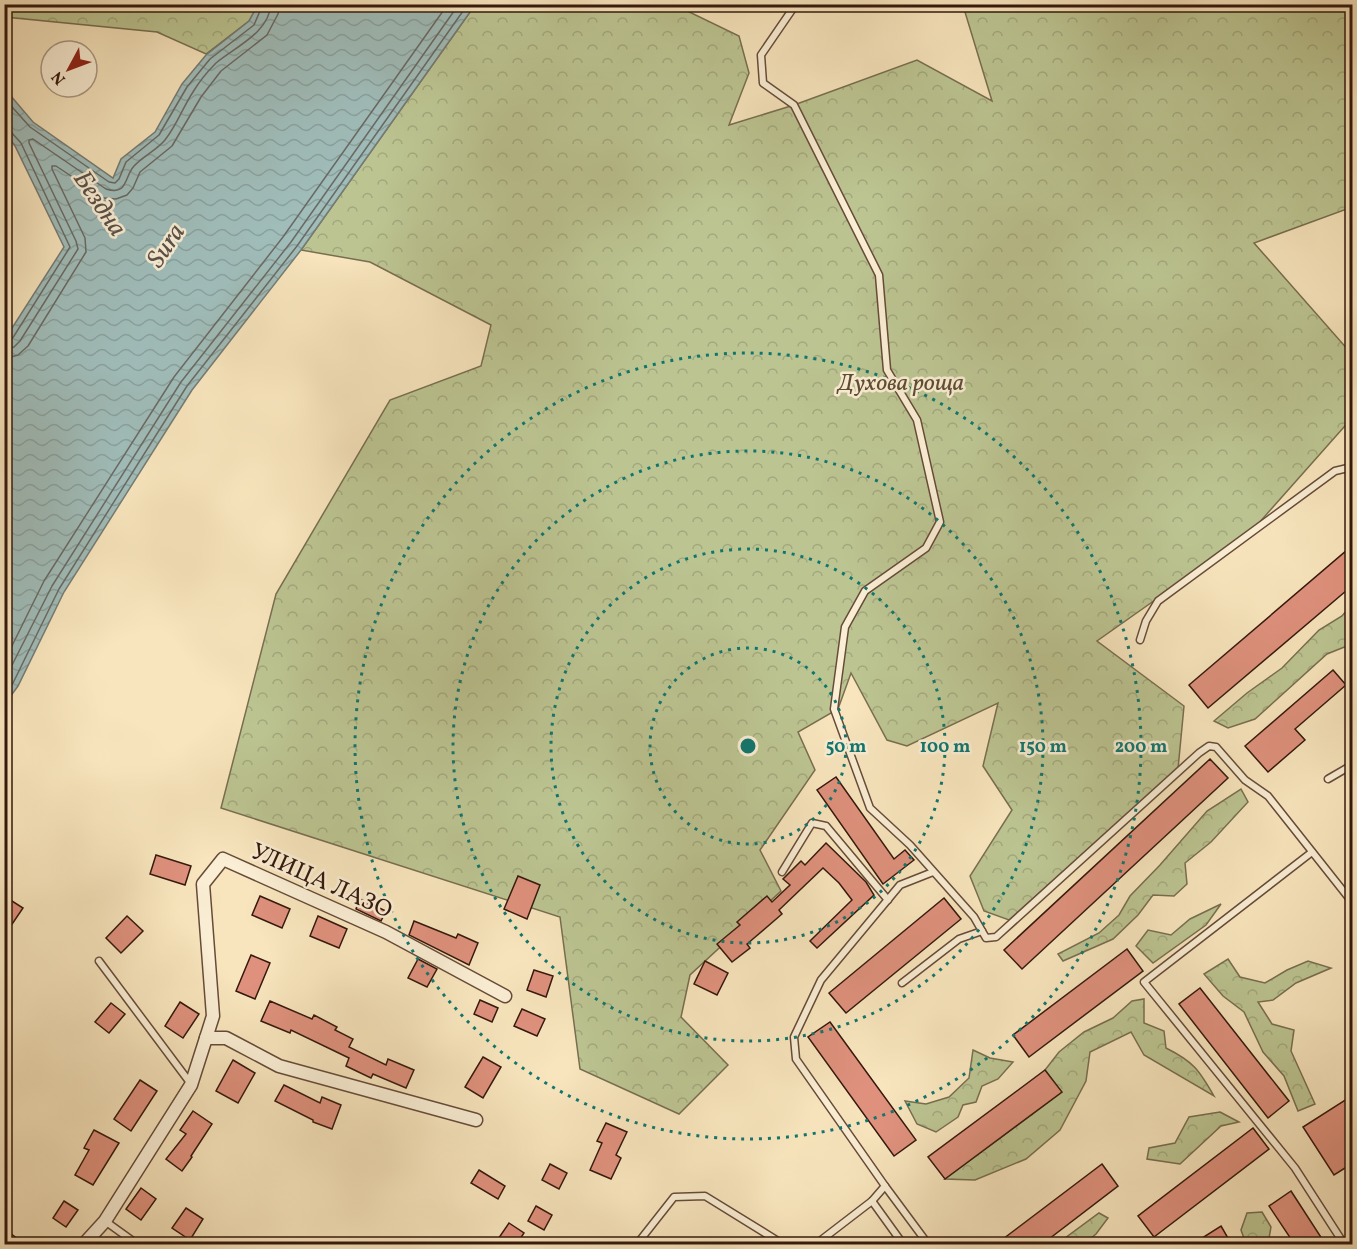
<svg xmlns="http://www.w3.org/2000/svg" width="1357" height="1249" font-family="Vollkorn,serif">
<defs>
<pattern id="forest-crowns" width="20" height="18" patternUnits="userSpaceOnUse" patternTransform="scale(1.5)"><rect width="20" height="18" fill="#bcc592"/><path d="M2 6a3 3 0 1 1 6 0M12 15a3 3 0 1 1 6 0" fill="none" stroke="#a2a87d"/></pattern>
<pattern id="water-waves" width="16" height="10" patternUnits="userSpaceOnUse" patternTransform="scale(1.5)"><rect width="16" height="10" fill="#a0bdba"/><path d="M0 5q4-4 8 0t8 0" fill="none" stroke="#8aa29f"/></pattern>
</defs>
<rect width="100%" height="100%" fill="#f8e5bd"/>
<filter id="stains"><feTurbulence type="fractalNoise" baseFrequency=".00333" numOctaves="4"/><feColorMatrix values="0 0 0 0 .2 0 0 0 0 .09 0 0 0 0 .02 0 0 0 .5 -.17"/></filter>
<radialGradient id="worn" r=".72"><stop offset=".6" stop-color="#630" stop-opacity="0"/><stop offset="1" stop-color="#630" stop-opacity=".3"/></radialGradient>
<g fill="url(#forest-crowns)" stroke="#786e50" stroke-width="1.5">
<path d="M5 5H258L249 21 206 54 157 32 5 17Z"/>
<path d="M475 5H675L739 36 749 73 729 125 794 105 917 60 992 101 965 12 959 5H1352V199L1347 209 1254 243 1350 352 1352 360V418L1250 533 1097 641 1184 706 1178 769 1009 920 984 911 970 876 1012 810 983 766 998 703 907 746 887 740 851 673 838 709 798 732 815 770 760 850 781 891 690 975 681 1017 728 1065 679 1114 580 1069 560 917 221 808 276 594 390 400 481 366 491 325 370 262 301 250Z"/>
<path d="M1352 604V644L1327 654 1255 719 1228 728 1214 721 1247 693 1282 668 1319 630 1342 616Z"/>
<path d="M1241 789 1248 802 1211 842 1185 863 1187 884 1174 896 1153 895 1138 915 1113 939 1063 961 1058 954 1099 933 1119 915 1130 896 1160 865 1207 811Z"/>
<path d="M1221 904 1206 925 1153 963 1136 946 1148 930 1171 935 1190 919Z"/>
<path d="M1228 959 1240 977 1265 983 1287 970 1308 961 1331 968 1296 983 1273 1000 1258 1002 1272 1024 1294 1030 1291 1051 1315 1104 1298 1111 1284 1076 1263 1052 1244 1012 1223 996 1204 974Z"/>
<path d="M1144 999V1023L1164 1031 1166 1048C1194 1062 1199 1070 1214 1096L1144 1055 1131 1032 1090 1052 1086 1081 1060 1130 1026 1159 975 1180 945 1179 1061 1092 1045 1070 1059 1052 1084 1032 1113 1018 1132 1001Z"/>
<path d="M973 1050 990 1058 1013 1062 998 1079 982 1086 976 1102 963 1105 958 1117 936 1132 917 1124 905 1101 926 1104 949 1097 969 1078Z"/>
<path d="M1220 1112 1239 1122 1221 1126 1180 1164 1147 1159 1149 1148 1175 1143 1189 1117Z"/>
<path d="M1262 1212 1271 1227 1268 1244H1246L1241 1230 1247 1213Z"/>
<path d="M1099 1213 1108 1218 1096 1234 1084 1244H1057Z"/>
</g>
<path fill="url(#water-waves)" stroke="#757b75" stroke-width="1.5" d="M258 5H475L301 250 192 390 64 592 18 686 5 704V339L64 247 15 146 5 133V89L33 122 113 178 121 159 155 132 182 84 206 55 249 21Z"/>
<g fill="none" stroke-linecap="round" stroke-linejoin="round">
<g stroke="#6a6a64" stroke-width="1.5">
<path d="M4 98 30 127 109 182 115 183 119 179 126 162 159 135 187 87 210 59 254 25 263 4"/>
<path d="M4 130 11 132 21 143 70 247 14 336 10 341 4 342"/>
<path d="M4 350 14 347 20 341 78 249 76 241 29 143V140L33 139 106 189C128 196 124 177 134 166 143 156 157 150 165 140 177 125 183 107 193 92 199 82 208 71 216 63 235 47 269 33 271 4"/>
<path d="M4 359 18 355 28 346 86 252 85 238 52 169V166H56L104 198 116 199 127 195 133 188 140 172 172 146 201 97 221 71 267 35 278 14 280 4"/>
<path d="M4 662 44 581 174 377 283 237 448 4"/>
<path d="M4 681 52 586 181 382 291 242 459 4"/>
<path d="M4 694 13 683 59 589 187 386 297 246 468 4"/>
</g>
</g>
<g fill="#df917d" stroke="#35180d" stroke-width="1.5">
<path d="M1353 545V585L1208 708 1189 685Z"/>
<path d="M1333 670 1346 685 1295 729 1305 740 1268 772 1245 746Z"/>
<path d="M1210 759 1228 778 1022 969 1004 950Z"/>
<path d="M836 777 894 859 905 850 914 860 883 884 817 790Z"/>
<path d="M826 843 866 882 874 895 817 948 810 941 852 900 839 883 823 868 779 910 782 914 747 944 750 948 732 962 717 944 740 925 737 922 767 896 772 902 790 885 783 879 801 861 805 865Z"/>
<path d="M156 855 191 866 185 885 150 874Z"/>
<path d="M518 876 540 885 527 919 504 909Z"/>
<path d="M4 896 23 908 4 936Z"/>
<path d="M260 896 290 909 282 928 252 915Z"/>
<path d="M944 898 961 919 846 1013 829 993Z"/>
<path d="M360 899 386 911 381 921 356 909Z"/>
<path d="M127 916 143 931 121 953 106 938Z"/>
<path d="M318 916 347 929 339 948 310 936Z"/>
<path d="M414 921 456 938 458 934 478 943 469 965 409 935Z"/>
<path d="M1127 949 1143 971 1029 1057 1013 1035Z"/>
<path d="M251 955 270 963 255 999 236 991Z"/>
<path d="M418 959 437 969 427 987 408 978Z"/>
<path d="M705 961 728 973 717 995 694 984Z"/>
<path d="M534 970 553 976 546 997 527 990Z"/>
<path d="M1200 988 1289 1101 1268 1118 1179 1004Z"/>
<path d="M480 1000 498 1008 492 1022 474 1014Z"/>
<path d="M270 1001 312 1019 314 1015 337 1027 335 1030 353 1039 349 1047 386 1065 388 1059 414 1070 406 1088 373 1074 371 1078 346 1066 349 1058 291 1030 290 1033 261 1021Z"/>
<path d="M180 1002 199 1014 183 1038 165 1026Z"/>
<path d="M111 1003 125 1014 109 1033 95 1022Z"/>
<path d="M522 1009 545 1019 537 1036 514 1026Z"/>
<path d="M830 1022 916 1140 894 1156 808 1037Z"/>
<path d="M483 1057 501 1067 483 1098 465 1087Z"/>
<path d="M233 1060 255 1073 238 1103 216 1091Z"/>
<path d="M1045 1070 1062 1092 945 1179 928 1157Z"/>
<path d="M140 1080 157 1091 131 1131 114 1119Z"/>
<path d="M284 1085 320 1103 322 1097 341 1105 332 1129 313 1122V1120L275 1101Z"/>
<path d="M1353 1095V1163L1334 1175 1303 1127Z"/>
<path d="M193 1111 212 1124 191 1156 192 1157 182 1171 166 1159 186 1134 180 1130Z"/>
<path d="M606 1123 627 1132 616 1155 621 1158 611 1179 590 1170 602 1143 597 1141Z"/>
<path d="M1253 1128 1269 1149 1154 1237 1138 1216Z"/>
<path d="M94 1130 119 1143 93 1185 75 1175 89 1150 84 1148Z"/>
<path d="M550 1164 567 1173 559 1189 542 1180Z"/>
<path d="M1102 1164 1118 1186 1041 1245H995Z"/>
<path d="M479 1170 505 1186 498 1199 471 1183Z"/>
<path d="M141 1188 156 1199 141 1220 126 1209Z"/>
<path d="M1291 1191 1326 1245H1295L1269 1206Z"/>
<path d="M64 1201 78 1210 66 1227 53 1218Z"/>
<path d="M536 1206 552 1215 544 1230 528 1221Z"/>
<path d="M186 1208 203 1219 190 1240 172 1228Z"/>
<path d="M509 1223 524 1233 516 1245H494Z"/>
<path d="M1221 1226 1232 1245H1191Z"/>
<path d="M4 1229 27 1245H4Z"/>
</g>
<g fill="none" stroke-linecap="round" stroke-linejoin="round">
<defs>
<g id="lane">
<path d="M796 4 761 55 763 83 794 105 879 275 887 370 917 420 940 522 926 548 865 591 845 627 834 709 870 808 910 845 974 917 982 931 959 939 902 983"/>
<path d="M1140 640 1146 621 1158 601 1335 471 1352 467"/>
<path d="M1328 779 1352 765"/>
<path d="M1312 852 1144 982 1295 1168 1344 1244"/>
<path d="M782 872 812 823 826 826 888 900"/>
<path d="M982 931 986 938 996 937 1199 753 1209 746 1216 747 1245 780 1268 796 1352 902"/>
<path d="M99 961 191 1084"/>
<path d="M885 1186 928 1244"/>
<path d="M872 1201 903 1244"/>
<path d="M105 1221 137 1244"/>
<path d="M637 1244 674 1197 705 1196 778 1241V1244"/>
<path d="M816 1244 872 1201 885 1186 796 1059 794 1037 821 980 900 885 933 872"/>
</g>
<g id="street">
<path d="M206 1038 213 1016 203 884 223 859 386 932 505 996"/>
<path d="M84 1244 105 1221 191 1085 206 1038H226L279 1066 476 1120"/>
</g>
</defs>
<use href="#lane" stroke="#664b39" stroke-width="9"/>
<use href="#street" stroke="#664b39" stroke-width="15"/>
<use href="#lane" stroke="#faeed4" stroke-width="6"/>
<use href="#street" stroke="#faeed4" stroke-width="12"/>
</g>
<g fill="none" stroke="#0f766e" stroke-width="3" stroke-dasharray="3 6">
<circle cx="748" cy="746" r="98"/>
<circle cx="748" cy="746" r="197"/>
<circle cx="748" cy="746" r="295"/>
<circle cx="748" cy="746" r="393"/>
</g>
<g text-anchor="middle" stroke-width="5" stroke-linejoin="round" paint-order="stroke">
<g font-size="24" font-style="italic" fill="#5e4c35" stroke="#faeed4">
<text x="901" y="390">Духова роща</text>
</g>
<g font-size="24" fill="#35180d" stroke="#faeed4">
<text transform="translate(322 880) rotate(24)" y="8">УЛИЦА ЛАЗО</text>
</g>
<g font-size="26" font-style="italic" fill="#5a524a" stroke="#faeed4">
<text transform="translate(101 203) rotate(56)" y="9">Бездна</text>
<text transform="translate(165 245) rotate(-56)" y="9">Sura</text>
</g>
</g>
<circle cx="748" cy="746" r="9" fill="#0f766e" stroke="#faeed4" stroke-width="3"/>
<g font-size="18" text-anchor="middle" font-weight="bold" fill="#0f766e" stroke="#faeed4" stroke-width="5" stroke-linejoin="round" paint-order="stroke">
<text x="846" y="752">50 m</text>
<text x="945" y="752">100 m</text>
<text x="1043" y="752">150 m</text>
<text x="1141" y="752">200 m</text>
</g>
<rect width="1357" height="1249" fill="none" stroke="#f8e5bd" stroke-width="24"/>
<rect x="6" y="6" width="1345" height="1237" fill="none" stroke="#35180d" stroke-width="3"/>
<rect x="12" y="12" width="1333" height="1225" fill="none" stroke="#35180d" stroke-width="1.5"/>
<g transform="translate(69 69) rotate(229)"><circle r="28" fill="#faeed4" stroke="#ab9884" stroke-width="1.5"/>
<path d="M0-4.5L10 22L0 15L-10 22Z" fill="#8f2418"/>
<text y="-9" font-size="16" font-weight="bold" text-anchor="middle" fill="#35180d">N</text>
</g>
<rect width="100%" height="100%" filter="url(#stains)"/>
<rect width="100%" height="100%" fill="url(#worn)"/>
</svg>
